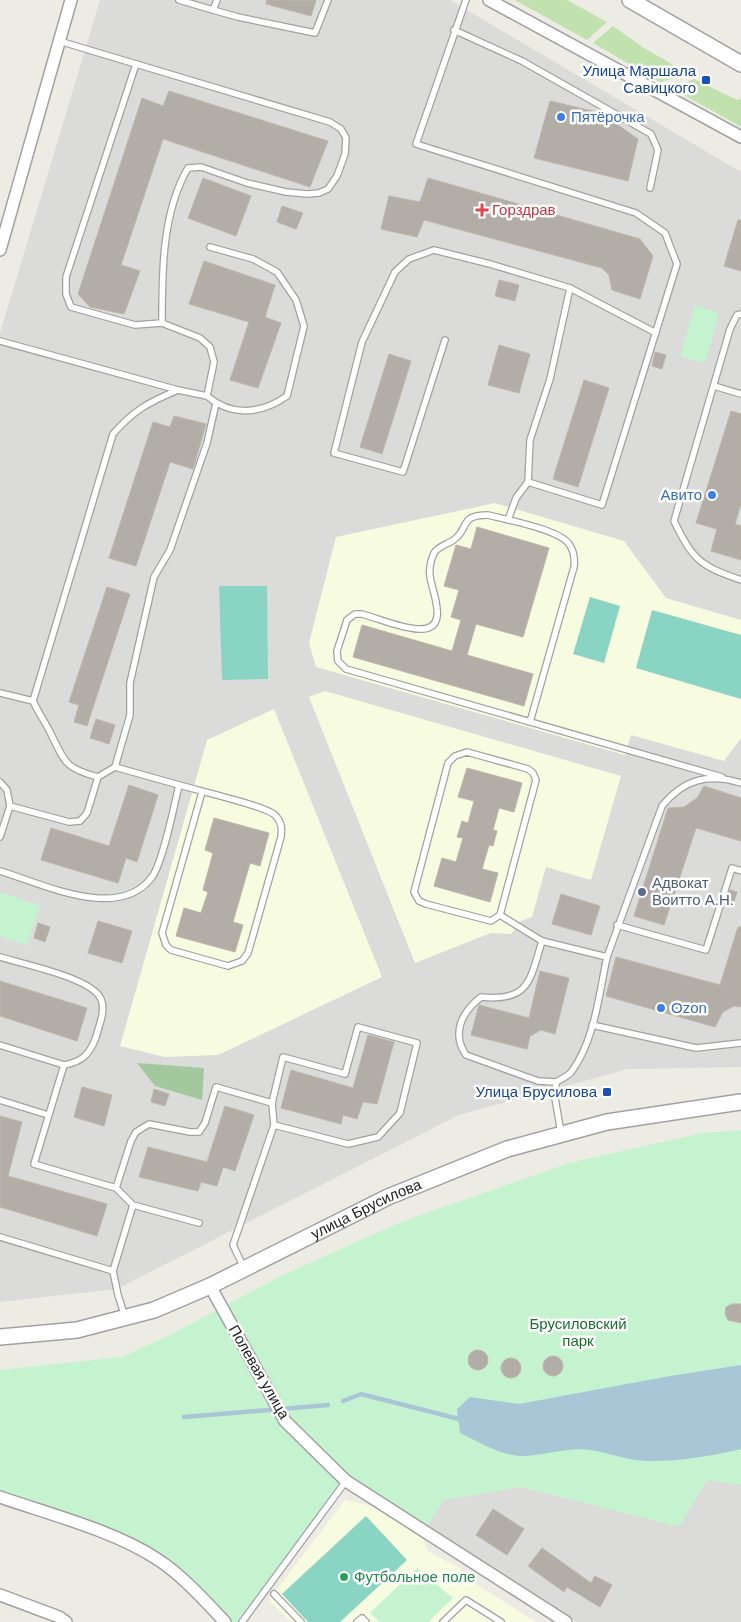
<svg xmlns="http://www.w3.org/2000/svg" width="741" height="1622" font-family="Helvetica,sans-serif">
<rect width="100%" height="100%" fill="#edece4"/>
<g fill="#dbdbda">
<path d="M100 0H450L741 172V1067L628 1069 459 1115 117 1289 0 1302V333Z"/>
<path d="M708 1479 741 1484V1622H577L427 1526 444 1499 521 1487 677 1525Z"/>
</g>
<g fill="#f7fbdf">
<path d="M495 503 624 541 666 598 741 620V738L724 761 631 735 625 755 316 667 309 643 336 537Z"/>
<path d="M325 691 621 776 591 880 546 867 532 917 521 921 511 934 491 933 415 963 309 697Z"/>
<path d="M274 709 382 977 218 1055 165 1057 120 1046 207 740Z"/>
<path d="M345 1500 376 1507 423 1539 428 1551 461 1569 463 1576 536 1622H290L269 1600Z"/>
</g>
<g fill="#c1e2af">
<path d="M515 0H567L607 22 587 40Z"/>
<path d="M613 26 644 48 689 74 660 82 593 43Z"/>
<path d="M694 79 737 100 741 98V127L672 88Z"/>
</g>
<path fill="#a4c89d" d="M137 1063 204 1068 202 1100 155 1086Z"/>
<g fill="#c5f3d0">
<path d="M695 305 719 313 705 363 680 356Z"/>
<path d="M0 892 40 906 27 945 0 936Z"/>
<path d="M741 1130V1485L707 1480 679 1527 522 1487 444 1500 426 1528 347 1478 238 1622H229L163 1560 0 1495V1370L122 1357 170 1335 283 1275 401 1222 569 1163 702 1133Z"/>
<path d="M417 1568 453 1598 428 1622H380L370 1613Z"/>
</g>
<g fill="#8ad4c3">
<path d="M267 586 268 679 222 680 219 586Z"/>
<path d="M590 597 620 606 604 663 573 654Z"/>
<path d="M652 610 741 635V699L636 668Z"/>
<path d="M366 1516 407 1560 340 1622H308L282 1594Z"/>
</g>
<path fill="#a9c6d6" d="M741 1365V1449C710 1456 678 1462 646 1461 626 1460 609 1453 590 1450 568 1447 546 1455 525 1456 503 1457 479 1442 460 1433L457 1409 470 1397 519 1404 670 1376Z"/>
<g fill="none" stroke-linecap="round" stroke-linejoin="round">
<g stroke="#a9c6d6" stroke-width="4.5">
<path d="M343 1401 361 1394 463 1420"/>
<path d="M184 1417 328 1405"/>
</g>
</g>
<g fill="#b2aea7" stroke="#bdb5a8">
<path d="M267 0H316L311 16 266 4Z"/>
<path d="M169 91 328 141 310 187 163 139 121 265 140 271 124 314 90 307 78 294 142 98 163 106Z"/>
<path d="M550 101 601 113 638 139 628 181 534 158Z"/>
<path d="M203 178 251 196 236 236 188 218Z"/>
<path d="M428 178 640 239 653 256 640 299 612 290 609 275 602 268 424 220 417 237 381 229 389 196 420 202Z"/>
<path d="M282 206 303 213 296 229 277 222Z"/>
<path d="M738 220H741V271L724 266Z"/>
<path d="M204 261 275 285 265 317 281 323 258 388 230 380 249 322 189 304Z"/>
<path d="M499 280 519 285 515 301 495 296Z"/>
<path d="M499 345 530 354 519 393 488 385Z"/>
<path d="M655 352 666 355 662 369 652 366Z"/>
<path d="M389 354 411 361 382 454 360 447Z"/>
<path d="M584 380 609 388 578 487 553 479Z"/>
<path d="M731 411 741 414V504L735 524 741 526V560L711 551 717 529 696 523Z"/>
<path d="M174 416 206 424 193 469 170 462 136 566 109 558 153 422 170 427Z"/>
<path d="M477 527 549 548 523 637 476 624 467 655 533 674 524 706 353 657 362 625 452 651 461 620 451 617 459 590 444 586 456 545 471 549Z"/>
<path d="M107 587 130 594 87 726 74 722 79 705 69 702Z"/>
<path d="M96 719 115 725 109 744 90 738Z"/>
<path d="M467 768 522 783 514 812 499 808 493 830 497 831 493 846 489 845 482 869 498 873 490 902 434 886 442 858 456 862 463 838 457 837 462 821 468 823 474 801 458 797Z"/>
<path d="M129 785 158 795 137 862 126 858 118 883 41 860 51 828 109 846Z"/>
<path d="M704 786 741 798V841L696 828 664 925 634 916 668 808 684 807 697 798Z"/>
<path d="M214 818 269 833 260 866 250 863 233 922 243 925 235 952 176 936 184 908 201 913 208 892 203 890 213 853 205 850Z"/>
<path d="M730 890 737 892 733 904 726 901Z"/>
<path d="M561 894 600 906 591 935 552 924Z"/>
<path d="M98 921 132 931 122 963 88 953Z"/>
<path d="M38 923 50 927 45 942 34 938Z"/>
<path d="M738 927H741V1007L734 1006 723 1012 715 1027 606 996 616 957 720 985Z"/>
<path d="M540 971 569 978 555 1034 541 1030 530 1036 527 1049 471 1035 479 1005 529 1018Z"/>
<path d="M0 981 87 1008 77 1041 0 1016Z"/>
<path d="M368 1035 394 1042 377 1104 363 1102 357 1119 343 1115 341 1124 281 1108 291 1070 353 1088Z"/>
<path d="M82 1087 112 1095 104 1126 74 1117Z"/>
<path d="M154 1089 169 1094 165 1106 151 1102Z"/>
<path d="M225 1106 254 1115 235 1171 223 1167 217 1186 201 1182 198 1191 139 1177 148 1147 207 1162Z"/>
<path d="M0 1116 22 1122 8 1176 107 1204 97 1236 0 1207Z"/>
<path d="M741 1304V1323L728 1320 725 1314 726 1307 732 1304Z"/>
<circle cx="478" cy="1360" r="10"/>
<circle cx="553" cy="1366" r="10"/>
<circle cx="511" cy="1368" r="10"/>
<path d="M493 1509 524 1529 507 1555 476 1535Z"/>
<path d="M542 1548 591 1583 595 1576 612 1585 600 1607 567 1587 564 1592 528 1566Z"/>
</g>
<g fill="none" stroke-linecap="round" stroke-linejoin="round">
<defs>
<g id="service">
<path d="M179 0 213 10 217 0"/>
<path d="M466 0 416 144 636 213 665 233 677 264 602 505 528 482 530 440 550 379 570 288"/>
<path d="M213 10 238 17 315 33 328 0"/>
<path d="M454 30 522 61 651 134 658 150 650 188"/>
<path d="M59 41 136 64"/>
<path d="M741 314 737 315 730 329 674 521C693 560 700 566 741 580"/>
<path d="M162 323C162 273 162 212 188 168L201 167 247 183 286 192 307 194 319 193 328 189 337 176 345 154 346 138 341 129 330 122 136 64 66 277V294L71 307 135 325 162 323 200 338 210 347 214 362 207 396 178 390"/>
<path d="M445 340 403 472 334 453 362 342 395 272 409 259 434 250 490 264 570 288 656 333"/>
<path d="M0 341 178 390C149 402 134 410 113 434L33 701"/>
<path d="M714 386 741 394"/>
<path d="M207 396C232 417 261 414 287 396L304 326 296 300 277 272 253 259 210 247"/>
<path d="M508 520 516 498 528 482"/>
<path d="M0 693 33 701C38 712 45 722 50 732 65 762 64 768 98 777"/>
<path d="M530 722 574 567C575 559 574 551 569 544 558 529 507 520 488 515 460 515 469 527 456 538 450 544 439 545 434 553 431 560 429 569 430 576 431 590 452 631 418 629 400 628 380 619 362 614H355L347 620 337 651 338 661 346 669 722 777"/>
<path d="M467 752 528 769 533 773 536 780 500 915 491 921 426 904 419 901 414 892 448 763 455 756Z"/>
<path d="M0 782 7 790 10 806 69 822 80 821 87 813 98 777 115 767 130 715V683L154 577 170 550 207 443 216 403"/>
<path d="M179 785C196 790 266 806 275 815 282 822 282 829 281 837L248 953 242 961 228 966 171 950 166 945 162 933 202 792"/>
<path d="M0 837 10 806"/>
<path d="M0 871C43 884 119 922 152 877 163 862 174 806 179 785L115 767"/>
<path d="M500 915 542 941"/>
<path d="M617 925 706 950 732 868 741 871"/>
<path d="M0 957C23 964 92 978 101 999 106 1011 99 1025 96 1037 90 1054 82 1062 64 1065L0 1045"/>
<path d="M607 957 662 806C684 779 708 773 741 783"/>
<path d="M592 1025 696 1048 741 1043"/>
<path d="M64 1065 34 1164 116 1188 133 1205 199 1223"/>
<path d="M556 1082C561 1079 569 1076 572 1071 595 1039 599 994 607 957L542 941C530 981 529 1002 481 997 462 1012 451 1033 466 1055L538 1081 556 1082 555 1098 561 1133"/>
<path d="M0 1100 48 1115"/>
<path d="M116 1188 131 1141 136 1132 149 1124 190 1132H199L205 1123 216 1087 272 1103"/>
<path d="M0 1237 113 1271"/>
<path d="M244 1268 233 1245 274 1125 272 1103 283 1057 345 1074 358 1027 417 1043 400 1113 378 1137 348 1144 274 1125"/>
<path d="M125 1317 118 1295 113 1271 133 1205"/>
<path d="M274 1594 301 1622"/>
<path d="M242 1622 346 1481"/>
<path d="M357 1622 362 1618 366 1622"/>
<path d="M443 1622 466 1600 501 1622"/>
</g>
<g id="minor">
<path d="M489 0 741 137"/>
<path d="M0 250 71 0"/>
<path d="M210 1286 285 1421 346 1481 566 1622"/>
<path d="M0 1497C49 1514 115 1531 157 1559 182 1575 204 1600 225 1622"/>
<path d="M0 1595 59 1617 66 1622"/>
</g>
<g id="tertiary">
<path d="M630 0 741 64"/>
<path id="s1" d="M0 1337 77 1330 154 1310 210 1286 388 1197 507 1149 607 1122 741 1102"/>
</g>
</defs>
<use href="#service" stroke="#a1a1a1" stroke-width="8"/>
<use href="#minor" stroke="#a1a1a1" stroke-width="14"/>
<use href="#tertiary" stroke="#a1a1a1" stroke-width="18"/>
<use href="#service" stroke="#fff" stroke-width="5.5"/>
<use href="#minor" stroke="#fff" stroke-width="11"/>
<use href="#tertiary" stroke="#fff" stroke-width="15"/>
</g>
<g fill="#1a4fb4" stroke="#fff" stroke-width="2">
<rect x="701" y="75" width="10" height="10" rx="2.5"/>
<rect x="602" y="1087" width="10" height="10" rx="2.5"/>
</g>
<g fill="#3f7fe0" stroke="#fff" stroke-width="2">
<circle cx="561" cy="117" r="5"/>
<circle cx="712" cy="495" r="5"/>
<circle cx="661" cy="1008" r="5"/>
</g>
<path fill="#e0444e" stroke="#fff" stroke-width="2" d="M479.5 202.5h5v5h5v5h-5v5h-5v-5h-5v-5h5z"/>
<circle fill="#5c6f8a" stroke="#fff" stroke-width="2" cx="642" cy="892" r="5"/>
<circle fill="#2e9e5b" stroke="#fff" stroke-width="2" cx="344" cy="1577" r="5"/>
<g text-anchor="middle" stroke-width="5" stroke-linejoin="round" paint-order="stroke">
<g font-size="15" fill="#164399" stroke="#fff" text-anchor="end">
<text x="696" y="76">Улица Маршала<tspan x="696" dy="17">Савицкого</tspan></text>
<text x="597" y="1097">Улица Брусилова</text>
</g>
<g font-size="15" fill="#366cbe" stroke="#fff" text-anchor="start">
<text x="571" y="122">Пятёрочка</text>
<text x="702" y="500" text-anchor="end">Авито</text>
<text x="671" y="1013">Ozon</text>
</g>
<g font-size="15" fill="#be3a42" stroke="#fff" text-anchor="start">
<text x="492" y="215">Горздрав</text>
</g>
<g font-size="15" fill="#4e5e75" stroke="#fff" text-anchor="start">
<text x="652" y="888">Адвокат<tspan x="652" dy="17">Воитто А.Н.</tspan></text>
</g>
<g font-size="15" fill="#1d1d1d" stroke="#fff">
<text dy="5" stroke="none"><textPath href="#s1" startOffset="392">улица Брусилова</textPath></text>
<text transform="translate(259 1372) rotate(60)" y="5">Полевая улица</text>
</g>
<g font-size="15" fill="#17702b" stroke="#fff">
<text x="578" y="1329">Брусиловский<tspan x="578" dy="17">парк</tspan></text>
</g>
<g font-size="15" fill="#27864d" stroke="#fff" text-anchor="start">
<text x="354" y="1582">Футбольное поле</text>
</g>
</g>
</svg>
